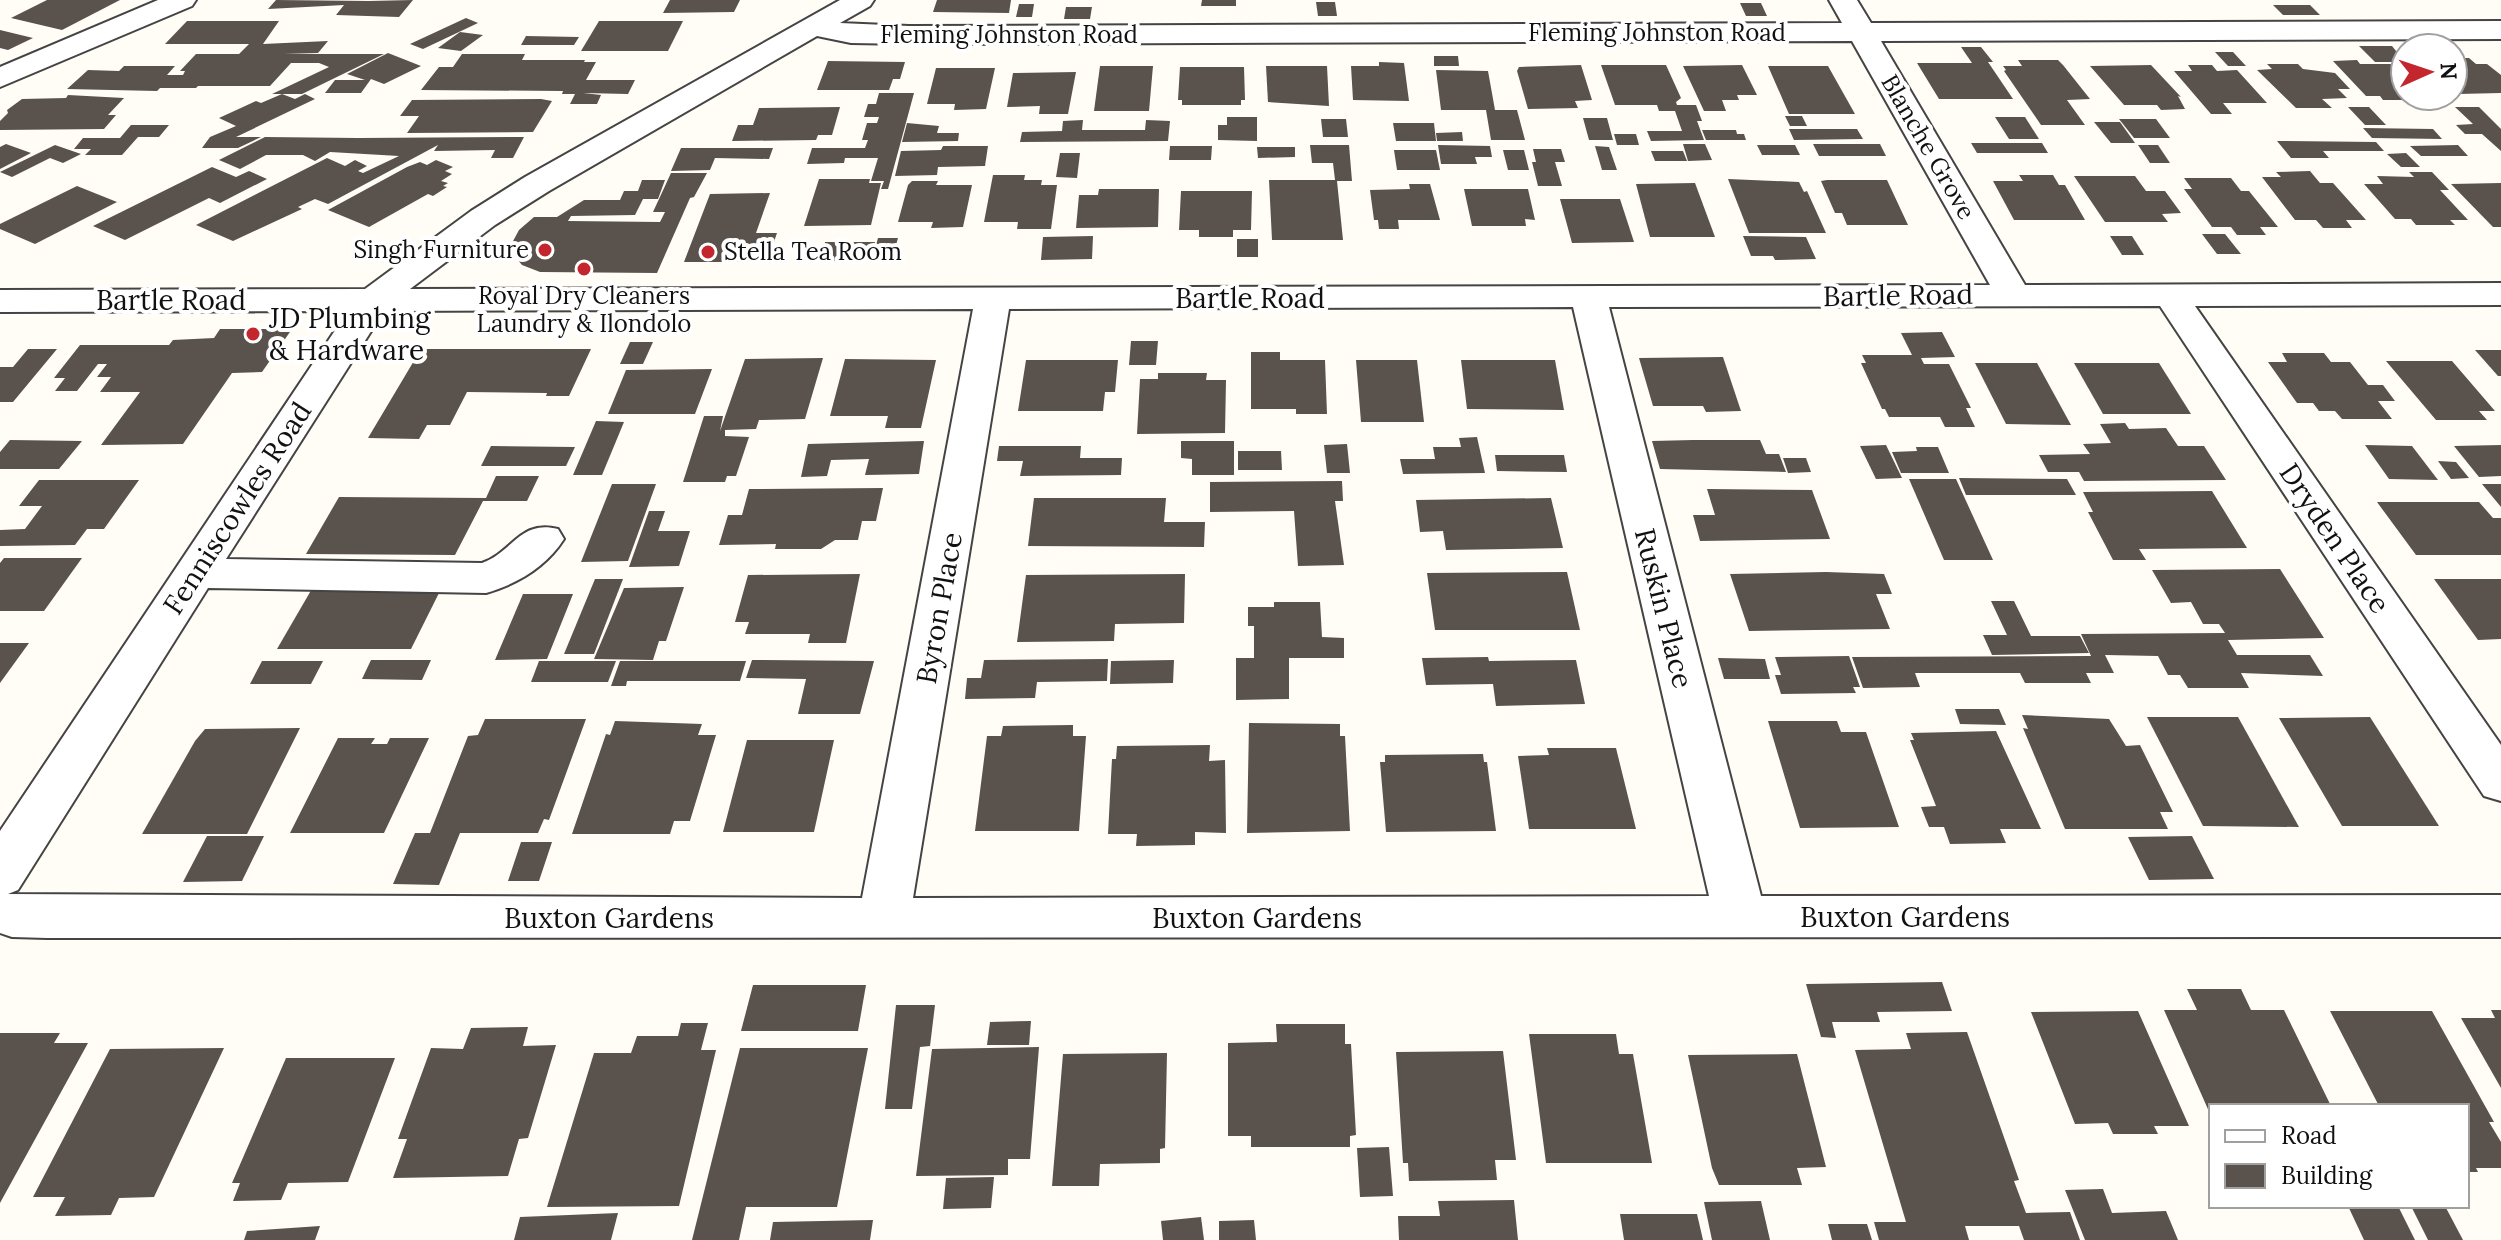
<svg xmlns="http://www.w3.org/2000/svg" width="2501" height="1240" font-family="Lora,serif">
<rect width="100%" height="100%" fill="#fffdf5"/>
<g fill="#5a524d">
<path d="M47 0H120L62 30 11 18Z"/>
<path d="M276 0 369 1 413 0 399 17 336 15 344 5 268 9Z"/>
<path d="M670 0H740L734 12 663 13Z"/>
<path d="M937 0H1011L1009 13 933 12Z"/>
<path d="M1202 0H1236V6H1201Z"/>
<path d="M1316 2H1335L1337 16H1318Z"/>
<path d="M1740 3H1761L1767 16H1746Z"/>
<path d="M1019 4H1034L1032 17H1016Z"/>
<path d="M2273 5H2310L2320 15H2283Z"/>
<path d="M1066 7H1092L1090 19H1064Z"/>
<path d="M466 18 478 23 423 49 410 44Z"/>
<path d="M187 21H279L263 44 328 41 318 53 284 54H384L302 94H272L329 67 319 63H291L270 86H198L196 88H160L157 91 67 89 88 70 119 71 124 66H175L167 75H183L185 71H180L196 54H239L249 44H165Z"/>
<path d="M599 21H683L668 51H581Z"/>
<path d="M0 30 33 38 8 50 0 48Z"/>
<path d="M460 32 483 35 461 51 438 48Z"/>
<path d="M526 36 579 37 574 45H521Z"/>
<path d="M2359 46H2392L2405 62H2375Z"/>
<path d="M1961 47H1981L1993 62H1988L2013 99H1939L1917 63H1972Z"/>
<path d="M2215 52H2233L2246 66H2228Z"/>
<path d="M388 53 421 66 384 84 371 79 361 93H325L335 80H365L347 74Z"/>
<path d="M462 54H525L522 60H585L584 62H596L586 80H635L628 94 583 93 601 95 597 104H570L575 94H562L563 91 421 90 439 67H453Z"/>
<path d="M1434 56H1458L1459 66H1434Z"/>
<path d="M2453 58H2469L2476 64H2487L2501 75V93L2458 94 2453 89Z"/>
<path d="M2018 60H2058L2063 65 2090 99 2067 100 2085 125H2041L2004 71 2006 70 2003 66H2022Z"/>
<path d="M2357 60 2360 64H2400L2405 69V96H2433L2437 100H2383L2380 96H2366L2333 61Z"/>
<path d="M828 61 905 62 900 79H893L889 90H817Z"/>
<path d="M1379 62 1404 63 1409 101 1353 100 1351 66H1379Z"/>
<path d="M2267 64H2298L2303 69 2335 73 2350 89H2338L2347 98 2322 99 2332 108H2296L2257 70 2272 69Z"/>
<path d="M1581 65 1592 100 1575 101 1578 108 1528 109 1517 71 1519 67Z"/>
<path d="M1601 65H1666L1681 98 1676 102 1677 105H1696L1702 121H1697L1704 140 1651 141 1647 131H1682L1675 111H1659L1657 105H1615Z"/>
<path d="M1742 65 1757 95H1737L1739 100H1722L1726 111H1704L1683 66Z"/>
<path d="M2151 65 2181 97 2178 96 2185 109 2161 110 2157 105H2124L2090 66Z"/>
<path d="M2188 65H2212L2217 71 2237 70 2267 103H2223L2232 114H2211L2174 71H2192Z"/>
<path d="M1100 66H1153L1149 111H1094Z"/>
<path d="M1266 66H1327L1329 106 1268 102Z"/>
<path d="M1768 66H1828L1855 114H1789Z"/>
<path d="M1180 67H1244L1245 100H1241V105H1182V100H1178Z"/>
<path d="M936 68H995L986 109 954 110 955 104H927Z"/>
<path d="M1436 70 1488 71 1495 110H1517L1525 140H1491L1486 110H1441Z"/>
<path d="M1076 72 1068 114H1039L1040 106 1007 107 1013 73Z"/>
<path d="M879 93H914L888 189H881L884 181H871L878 158H845L844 163 807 164 812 148H865L868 140H862L867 123H877L879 117H864L868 104H876Z"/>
<path d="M282 94 295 99 305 94 315 99 236 137H261L238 148H202L210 137 236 126 219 118 256 101 261 103Z"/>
<path d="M68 95 124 98 108 115H116L104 129 0 130V121L8 113 7 110 22 99 66 98Z"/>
<path d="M541 99 552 101 533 132 407 133 419 116H400L412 100Z"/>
<path d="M840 107 832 135H818L816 140 732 141 738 125H753L759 108Z"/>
<path d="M2348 107H2369L2386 125H2365Z"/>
<path d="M2455 107H2479L2501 129V151L2482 134H2465L2456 125 2473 124Z"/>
<path d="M1785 116H1802L1807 126H1790Z"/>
<path d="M1227 117H1257V141L1218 140V125H1227Z"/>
<path d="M1995 117H2025L2039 139H2009Z"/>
<path d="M1583 118H1607L1613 140H1589Z"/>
<path d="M1321 119H1346L1348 137H1323Z"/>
<path d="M2119 119H2156L2170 138H2134Z"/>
<path d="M1083 120 1082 130H1145L1146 120 1170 121 1168 141 1020 142 1022 132 1062 131 1063 121Z"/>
<path d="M2094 122H2120L2135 143H2111Z"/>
<path d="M907 123 939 126 937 133H959L958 141 902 142Z"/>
<path d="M1393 123H1434L1436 141H1396Z"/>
<path d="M131 125H169L159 137H138L122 155H85L91 149H74L83 138H120Z"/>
<path d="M2363 128 2433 129 2442 139 2372 138Z"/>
<path d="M1789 129H1857L1863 139 1794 140Z"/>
<path d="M1702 130H1736L1737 134H1744L1746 140H1706Z"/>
<path d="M1462 132 1463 141H1437L1436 133Z"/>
<path d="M1614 134H1636L1639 145H1617Z"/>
<path d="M265 137 358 138 524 137 513 158H491L495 150 434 151 438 145 328 204 315 199 298 207 302 209 233 241 196 225 327 158 345 166 355 160 367 166 358 171 363 173 399 156 330 152 315 161 303 155H266L240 169 219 160Z"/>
<path d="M2277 141 2376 142 2384 151H2323L2329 158H2291Z"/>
<path d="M1971 143H2042L2048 153H1977Z"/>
<path d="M6 144 31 153 0 169V147Z"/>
<path d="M1683 144H1705L1712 160 1688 161Z"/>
<path d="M1813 144H1880L1886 156H1819Z"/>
<path d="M55 145 81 154 63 163 50 158 12 177 0 172Z"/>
<path d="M1310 145H1349L1352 181H1337L1343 240H1272L1269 180H1335L1333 163H1312Z"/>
<path d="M1438 145 1490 146 1492 157H1475L1477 164H1441Z"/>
<path d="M1757 145H1795L1800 155H1762Z"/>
<path d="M2138 145H2158L2170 163H2150Z"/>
<path d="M2458 145 2468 156H2421L2410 146Z"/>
<path d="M943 146H988L985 166 938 167 937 175 895 176 901 151 941 150Z"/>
<path d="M1170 146H1212L1211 160H1169Z"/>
<path d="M1595 146 1609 147 1617 170H1602Z"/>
<path d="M1257 147H1295V157L1258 158Z"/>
<path d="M681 148H773L769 159 715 158 710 170 671 171Z"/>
<path d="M1533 149H1561L1565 162H1555L1562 186H1538L1532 162H1536Z"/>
<path d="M1394 150H1436L1440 170H1397Z"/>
<path d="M1503 150H1524L1529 170H1508Z"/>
<path d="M1651 151H1683L1687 161H1655Z"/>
<path d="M1060 153H1080L1077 178 1056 177Z"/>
<path d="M2406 153 2420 167H2401L2387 154Z"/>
<path d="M436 160 453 167 445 171 452 174 441 181 448 183 443 186 447 187 433 196 428 194 369 227 328 210 407 167 420 162 427 165Z"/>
<path d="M212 167 236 177 249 171 267 179 220 203 209 198 125 240 93 226Z"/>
<path d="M2310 171 2320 183H2333L2366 220H2346L2352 228H2323L2316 220H2295L2262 177H2281L2276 172Z"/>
<path d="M2409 172H2432L2449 190H2440L2468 220H2450L2455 225H2416L2411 219H2395L2364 184H2383L2377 176 2414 177Z"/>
<path d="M671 173H707L694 197 690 198 657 273 540 272 522 265 513 254 512 243 519 230 534 217H557L584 200H620L624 191H638L642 180H665L658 199H643L635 215 571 216 568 221 660 222 665 212H653Z"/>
<path d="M993 175H1025L1024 180H1042L1041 185H1057L1051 229H1017L1018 222H984Z"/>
<path d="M2019 175H2053L2059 185H2065L2085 220H2014L1993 181H2023Z"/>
<path d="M2074 176H2135L2146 191H2165L2181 213 2162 214 2168 222H2105Z"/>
<path d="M2184 178H2231L2241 191H2249L2278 227H2260L2266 235H2237L2231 227H2212L2184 189H2192Z"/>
<path d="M819 179H870L869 183H881L871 225 804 226Z"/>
<path d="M1728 179 1799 182 1804 192 1807 191 1826 233H1749Z"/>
<path d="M1827 180H1887L1908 225H1847L1842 213H1835L1821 181Z"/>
<path d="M912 181H938L936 185H972L963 227 931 228 933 222H898L908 185Z"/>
<path d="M1695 183 1715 237H1650L1636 184Z"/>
<path d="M2501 183V227H2493L2451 184Z"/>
<path d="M1409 184H1430L1440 220H1398L1399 229H1379L1378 220H1374L1370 190 1410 189Z"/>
<path d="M77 186 117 202 35 244 0 229V224Z"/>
<path d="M1099 189H1159L1158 227 1076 228 1079 195H1098Z"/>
<path d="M1464 189H1528L1535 220 1525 219 1526 226H1472Z"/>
<path d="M1181 191H1252L1251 230H1233V237H1199V230H1179Z"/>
<path d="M770 193 756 233H777L767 262H684L710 194Z"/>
<path d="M1560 199H1620L1634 242 1572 243Z"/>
<path d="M2202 234H2225L2241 254H2217Z"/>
<path d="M1093 236 1092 259 1041 260 1043 237Z"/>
<path d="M1743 236 1806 237 1816 259 1775 260 1773 256H1751Z"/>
<path d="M2110 236H2132L2144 255H2122Z"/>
<path d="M878 238H898L892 259 872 260Z"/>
<rect x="1237" y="239" width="21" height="18"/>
<path d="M825 242H875L871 255H859L858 261H820Z"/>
<path d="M220 329H292L262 372 232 373 183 444 101 445 140 392H100L111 377H97L107 364H98L77 391H55L65 378H54L80 345H169L173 340 214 338Z"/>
<path d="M1942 332 1955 357 1921 358 1924 364H1949L1971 408H1966L1975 427H1945L1940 417H1889L1885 409H1882L1861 363H1866L1862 355H1912L1901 333Z"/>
<path d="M1131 341H1158L1156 365H1129Z"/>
<path d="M630 342H653L643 364H620Z"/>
<path d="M28 349H57L13 402H0V367H13Z"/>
<path d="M421 349H591L569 396H546L547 393 467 392 450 425H427L419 439 368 438Z"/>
<path d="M2475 350H2501V376H2498Z"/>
<path d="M1251 352H1280V360H1325L1327 414H1296V409H1251Z"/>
<path d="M2282 353H2324L2331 362H2350L2368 385H2383L2395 401H2378L2392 419H2342L2335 411H2319L2313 403H2297L2268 362H2287Z"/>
<path d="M1723 357 1741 411 1706 412 1703 406H1653L1639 358Z"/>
<path d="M823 358 805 419 759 420 756 429 725 430V436L749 437 736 476H727L725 482H683L704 416H723L720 431 745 359Z"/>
<path d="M845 359 936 360 921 428H885L888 416H830Z"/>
<path d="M1026 360H1118L1115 392H1105L1103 411H1018Z"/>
<path d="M1356 360H1417L1424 422H1361Z"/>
<path d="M1461 360H1555L1564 410 1467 409Z"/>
<path d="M2386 361H2452L2495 411H2479L2487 420H2436Z"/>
<path d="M1975 363H2037L2071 425 2006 424Z"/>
<path d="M2074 363H2159L2191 414H2103Z"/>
<path d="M712 369 695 414H608L626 370Z"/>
<path d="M1158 373H1207L1206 380H1226L1225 433 1137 434 1140 379H1158Z"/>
<path d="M596 421 624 422 602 475H573Z"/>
<path d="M2125 423 2129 429 2166 428 2178 446H2204L2226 480 2084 481 2079 472H2048L2039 455 2090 454 2083 444 2111 443 2100 424Z"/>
<path d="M1477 437 1485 473 1403 474 1400 459H1435L1433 447H1461L1459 438Z"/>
<path d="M10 440 82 441 59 469H0V452Z"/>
<path d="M1693 440H1760L1766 454H1779L1786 472 1660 469 1652 441Z"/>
<path d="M924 441 919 474 865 475 869 459 831 460 827 476 801 477 808 444Z"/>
<path d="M1181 441H1234V475H1192V459L1181 458Z"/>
<path d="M1347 444 1350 473H1327L1324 445Z"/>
<path d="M1886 445 1902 478 1876 479 1860 446Z"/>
<path d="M2365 445 2412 446 2438 480 2389 479Z"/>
<path d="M2501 445V476L2479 477 2454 446Z"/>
<path d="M491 446 575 447 566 466H481Z"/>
<path d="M999 446H1081L1080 458H1122L1121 475 1020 476 1023 461H997Z"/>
<path d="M1916 447H1938L1949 473H1901L1892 452 1917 451Z"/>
<path d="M1238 451H1281L1282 470H1238Z"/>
<path d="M1495 455H1564L1567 472 1497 471Z"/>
<path d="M1783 458H1806L1811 472 1788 473Z"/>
<path d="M2438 461 2456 462 2469 478 2451 479Z"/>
<path d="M496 476H539L527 501H483L455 555 306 554 339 497 486 498Z"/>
<path d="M1959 478 2067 479 2076 495H1966Z"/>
<path d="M1909 479H1956L1993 560H1944Z"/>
<path d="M39 480H139L104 529H87L75 545 0 546V530L25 529 42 506H19Z"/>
<path d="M1342 481 1343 501H1335L1344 565 1298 566 1294 511 1210 512V482Z"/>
<path d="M612 484H656L628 561 581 562Z"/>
<path d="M2482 484H2501V507Z"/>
<path d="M883 488 876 521H862L858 540H835L821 549H775L776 544 719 545 728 515H742L749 489Z"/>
<path d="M1707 489 1812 490 1830 539 1700 541 1693 515H1715Z"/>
<path d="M2212 491 2247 548 2139 549 2146 560H2113L2088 512H2093L2083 492Z"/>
<path d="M1034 498H1166L1164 522H1205L1204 547 1028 546Z"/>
<path d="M1551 498 1563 548 1446 550 1443 531 1420 532 1416 500Z"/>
<path d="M2377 502H2479L2493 518H2501V555H2416Z"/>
<path d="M649 511H665L658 531H690L679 566 629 567Z"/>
<path d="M4 558H82L44 611H0V563Z"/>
<path d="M2280 569 2324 638 2228 640 2237 655H2310L2323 676 2241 673 2249 688H2188L2180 675H2168L2158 656 2105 655 2114 673H2086L2091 683H2025L2020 673H1915L1920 687 1863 688 1852 657 2091 656 2081 634 2225 633 2219 624H2203L2191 602 2171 603 2152 570Z"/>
<path d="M1567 572 1580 630H1435L1427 573Z"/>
<path d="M1826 572 1884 574 1892 594H1876L1890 629 1749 631 1730 574Z"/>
<path d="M860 574 846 643H808L810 634H745L749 622H735L748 575Z"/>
<path d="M1185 574 1184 623 1115 624 1114 641 1017 642 1026 575Z"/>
<path d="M595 579H623L594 654H564Z"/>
<path d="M2434 579H2501V639L2478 640Z"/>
<path d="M313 587H442L411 649H277Z"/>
<path d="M684 587 666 641H659L653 660 594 659 624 588Z"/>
<path d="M523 594H573L547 659 495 660Z"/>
<path d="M1991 601H2014L2031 636H2080L2089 653 1992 655 1983 635H2007Z"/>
<path d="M1274 602H1320L1322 637 1344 638V658H1289V699L1236 700V658H1254V626H1248V607H1274Z"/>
<path d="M0 643H29L0 683Z"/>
<path d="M1849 656 1860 687H1853L1856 693 1781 694 1775 675H1781L1775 657Z"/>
<path d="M1488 657 1489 661 1576 660 1585 704 1496 706 1493 684 1426 685 1422 658Z"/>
<path d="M1718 658 1765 659 1770 679H1724Z"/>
<path d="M1108 659 1107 681 1037 682 1035 698 965 699 967 678H981L984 660Z"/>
<path d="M371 660H431L422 680 362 679Z"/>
<path d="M752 660 874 661 860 714H798L806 679 746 678Z"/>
<path d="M1174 660 1173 683 1110 684 1111 661Z"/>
<path d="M262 661H323L311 684H250Z"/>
<path d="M539 661H616L608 682H531Z"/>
<path d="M620 661H746L740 681H627L626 686H611Z"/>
<path d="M1955 709H1999L2006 725 1960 724Z"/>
<path d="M2022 715 2109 719 2126 746 2140 745 2173 812H2160L2168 829H2065L2023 728 2028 729Z"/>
<path d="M2147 717H2238L2299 827 2203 826Z"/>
<path d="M2370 717 2439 826H2342L2279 718Z"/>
<path d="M485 719H586L549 820 544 819 538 833H460L439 885 393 884 415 833H430L468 736 478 735Z"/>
<path d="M615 721 702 724 698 735H716L690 821H674L670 834H572L606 734 610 735Z"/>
<path d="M1768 721H1837L1841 732H1866L1899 827 1800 828Z"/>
<path d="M1249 723 1340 724V736H1345L1350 831 1247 833Z"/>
<path d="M1073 725V736H1086L1079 831H975L987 736H1001L1003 726Z"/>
<path d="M300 728 247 834H142L195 741 205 729Z"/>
<path d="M1996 731 2041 829H2000L2006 843 1950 844 1944 827H1929L1921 807 1936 806 1910 740H1914L1911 733Z"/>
<path d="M338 738H375L371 744H387L390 738H429L384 833H290Z"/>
<path d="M747 740H834L814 832H723Z"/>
<path d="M1210 745 1209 761 1225 760 1226 833 1195 832V845L1136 846 1137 834H1108L1112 759H1116L1117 746Z"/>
<path d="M1547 748H1616L1636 829H1529L1518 756 1549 755Z"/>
<path d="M1483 754 1484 762H1487L1496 831 1386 832 1380 762H1385V755Z"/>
<path d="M207 836H264L242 881 183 882Z"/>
<path d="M2192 836 2214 879 2149 880 2128 837Z"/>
<path d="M521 842H552L539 881H508Z"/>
<path d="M1942 982 1952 1011 1877 1012 1880 1022H1832L1836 1038 1821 1037 1806 984Z"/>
<path d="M753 985H866L858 1031H741Z"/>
<path d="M2187 989H2241L2251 1010H2284L2331 1106H2211V1116L2164 1010H2197Z"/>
<path d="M896 1005H935L930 1046 920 1047 912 1109H885Z"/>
<path d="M2491 1010H2501V1088L2461 1018H2495Z"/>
<path d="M2138 1011 2189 1126H2154L2158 1134H2113L2108 1123 2075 1124 2031 1012Z"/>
<path d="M2330 1011H2432L2494 1122H2489L2501 1142V1168H2476L2478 1172H2467V1106H2379Z"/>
<path d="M1031 1021 1029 1045H987L990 1022Z"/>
<path d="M681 1023H708L701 1050H716L679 1206 547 1207 594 1053H631L637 1036H678Z"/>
<path d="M1276 1024H1345V1044H1351L1356 1135 1350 1136V1147H1251V1136H1228V1043L1277 1042Z"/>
<path d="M528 1027 523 1046 556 1045 528 1138 519 1139 508 1176 393 1178 407 1139H398L431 1048 463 1049 471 1028Z"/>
<path d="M1967 1032 2019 1180 2014 1181 2026 1213 2070 1212 2080 1240H2024L2019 1226H1965L1969 1240H1879L1874 1222H1906L1855 1050 1911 1049 1906 1033Z"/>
<path d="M0 1033H60L54 1043H88L0 1203Z"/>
<path d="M1529 1034H1616L1619 1054H1633L1652 1163H1546Z"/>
<path d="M1039 1047 1030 1159H1008V1175L916 1176 932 1049Z"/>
<path d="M224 1048 154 1197 119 1198 111 1215 55 1216 65 1197H33L110 1049Z"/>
<path d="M740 1048H868L837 1207H746L739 1240H692Z"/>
<path d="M1503 1051 1516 1160H1495L1497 1180 1409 1181 1408 1163H1403L1396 1052Z"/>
<path d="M1167 1053 1165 1148 1160 1149V1163L1100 1164 1099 1186H1052L1063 1054Z"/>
<path d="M1797 1054 1826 1167 1797 1168 1802 1185H1719L1712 1168 1688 1055Z"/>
<path d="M286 1058H395L348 1182 288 1183 281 1200 233 1201 240 1183H232Z"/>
<path d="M1389 1147 1393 1196 1360 1197 1357 1148Z"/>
<path d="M994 1177 991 1208 943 1209 946 1178Z"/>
<path d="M2103 1189 2112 1213 2166 1211 2178 1240H2085L2065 1190Z"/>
<path d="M1514 1200 1518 1240H1399L1398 1216H1440L1438 1201Z"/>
<path d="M1761 1201 1770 1240H1712L1704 1202Z"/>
<path d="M2348 1206H2398L2415 1240H2364Z"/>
<path d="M2411 1206H2445L2463 1240H2428Z"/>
<path d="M618 1213 611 1240H514L520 1217Z"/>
<path d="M1620 1214H1697L1703 1240H1624Z"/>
<path d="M1201 1217 1204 1240H1163L1161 1221Z"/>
<path d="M873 1220 870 1240H770L773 1222Z"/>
<path d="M1254 1220 1256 1240H1219V1221Z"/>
<path d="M1828 1224H1867L1872 1240H1832Z"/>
<path d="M320 1226 315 1240H244L247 1231Z"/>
</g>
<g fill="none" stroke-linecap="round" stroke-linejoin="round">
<defs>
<g id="minor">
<path d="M158 0H196L192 6 0 87V67Z"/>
<path d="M840 0H874L870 6 840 23 909 26 1842 23 1829 0H1857L1871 23 2501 21V39L1881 41 2025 285 2501 283V305L2195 306 2501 745V801L2484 796 2160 306 1609 307 1761 896 2501 895V937L47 938 12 937 0 933V831L348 311 0 312V290L365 289 471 211 525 177ZM817 36 851 43 909 44 1852 41 1990 285 410 289 495 225 549 191ZM1573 307 1709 896 913 898 1009 309ZM973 309 862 898 8 894 18 890 208 588 486 593C517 584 546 567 564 539L558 529C520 519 513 552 482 563L226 559 384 311Z"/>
</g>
</defs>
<use href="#minor" stroke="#444" stroke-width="4"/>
<use href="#minor" fill="#fff" fill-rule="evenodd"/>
</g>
<g fill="#c4262e" stroke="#fff" stroke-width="3">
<circle cx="545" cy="250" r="8"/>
<circle cx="708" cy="252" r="8"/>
<circle cx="584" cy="269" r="8"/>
<circle cx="253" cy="334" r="8"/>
</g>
<g text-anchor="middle" stroke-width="8" stroke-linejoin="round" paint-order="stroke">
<g font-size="24" fill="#111" stroke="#fff">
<text x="1657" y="41">Fleming Johnston Road</text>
<text x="1009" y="43">Fleming Johnston Road</text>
<text transform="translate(1928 147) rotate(60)" y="8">Blanche Grove</text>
</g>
<g font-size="24" fill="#111" stroke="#fff" text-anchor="end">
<text x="529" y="258">Singh Furniture</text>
<text x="724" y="260" text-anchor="start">Stella Tea Room</text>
<text x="584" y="304" text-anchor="middle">Royal Dry Cleaners<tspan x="584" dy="28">Laundry &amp; Ilondolo</tspan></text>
</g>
<g font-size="28" fill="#111" stroke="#fff">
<text transform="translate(1898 295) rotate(-1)" y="10">Bartle Road</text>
<text x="1250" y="308">Bartle Road</text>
<text x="171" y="310">Bartle Road</text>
<text transform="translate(237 508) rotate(-57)" y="10">Fenniscowles Road</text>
<text transform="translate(2335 538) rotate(56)" y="10">Dryden Place</text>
<text transform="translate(939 608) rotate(-80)" y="10">Byron Place</text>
<text transform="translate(1664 608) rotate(76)" y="10">Ruskin Place</text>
<text x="1905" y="927">Buxton Gardens</text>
<text x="609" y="928">Buxton Gardens</text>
<text x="1257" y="928">Buxton Gardens</text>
</g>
<g font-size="28" fill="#111" stroke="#fff" text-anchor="start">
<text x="269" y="328">JD Plumbing<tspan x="269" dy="32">&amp; Hardware</tspan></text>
</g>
</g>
<rect x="2209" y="1104" width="260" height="104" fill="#ffffff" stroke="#a0a0a0" stroke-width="2"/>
<rect x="2225" y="1130" width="40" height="12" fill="#ffffff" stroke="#a0a0a0" stroke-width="2"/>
<text x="2281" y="1144" font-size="24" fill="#111111">Road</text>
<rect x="2225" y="1164" width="40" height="24" fill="#5a524d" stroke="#a0a0a0" stroke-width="2"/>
<text x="2281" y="1184" font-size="24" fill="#111111">Building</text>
<g transform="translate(2429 72) rotate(87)"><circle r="38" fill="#ffffff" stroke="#a0a0a0" stroke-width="2"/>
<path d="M0-6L14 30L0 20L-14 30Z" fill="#c4262e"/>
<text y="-12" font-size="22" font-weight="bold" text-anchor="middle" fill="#111111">N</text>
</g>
</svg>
